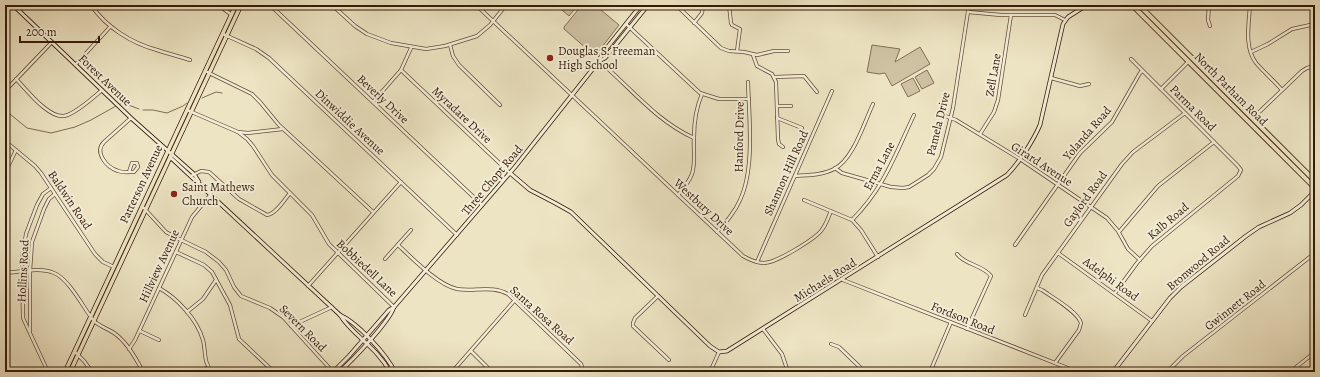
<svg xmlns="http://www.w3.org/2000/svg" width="1320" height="377" font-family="Alegreya,serif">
<rect width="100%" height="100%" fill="#ede4c3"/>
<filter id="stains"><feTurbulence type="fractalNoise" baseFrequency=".005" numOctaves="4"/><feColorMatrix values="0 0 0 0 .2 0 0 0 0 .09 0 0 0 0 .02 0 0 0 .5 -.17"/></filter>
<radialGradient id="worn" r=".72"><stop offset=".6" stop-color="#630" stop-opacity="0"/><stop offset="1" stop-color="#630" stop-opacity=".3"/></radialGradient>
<g fill="#cec2a3" stroke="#826e55">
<path d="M556 5H576L577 6 569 16Z"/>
<path d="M582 5H595L619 25 595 56 564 29V27Z"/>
<path d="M872 45 900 49 895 62 920 47 930 64 892 86 885 73 879 74 867 72Z"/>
<path d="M927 70 934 83 922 89 915 77Z"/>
<path d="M913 78 920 91 908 97 901 84Z"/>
</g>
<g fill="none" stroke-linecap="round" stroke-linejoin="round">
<g stroke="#7e6b51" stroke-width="1">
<path d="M202 98 216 92 222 93"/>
<path d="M120 104 123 103 139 109"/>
<path d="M5 110 27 128 51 133 75 127 91 120 116 106"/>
<path d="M143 110H153L167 113 183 106 187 103"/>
</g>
<defs>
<g id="street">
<path d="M91 5C106 27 131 43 157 50 168 54 179 56 190 60"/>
<path d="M218 5 232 15"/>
<path d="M270 5 482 205"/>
<path d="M332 5 355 26 367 34 391 43 426 49 445 46 477 36 490 25 506 5"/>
<path d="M476 5 743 256C750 260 757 263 764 263 776 263 813 240 821 231 826 225 828 218 831 211"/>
<path d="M527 5 531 8"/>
<path d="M676 5 721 48 729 51 744 52 757 55 774 51H788"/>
<path d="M729 5 731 23 732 25 740 29 737 51"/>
<path d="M1209 5 1208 20 1210 26"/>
<path d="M1250 5C1249 24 1244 47 1256 63 1264 72 1274 81 1282 90"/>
<path d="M1313 5 1315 23"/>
<path d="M968 12 1001 15H1055L1065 20"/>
<path d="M694 23 702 13 703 5"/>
<path d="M626 24 700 93 719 99H749"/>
<path d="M223 34 256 49 269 58 457 235"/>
<path d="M450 45 453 56 459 65 500 105"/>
<path d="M1251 52 1268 44 1292 29 1315 24"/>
<path d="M753 55 757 66 772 74 776 82 778 139 779 144 783 147"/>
<path d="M599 61C630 87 656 121 694 138"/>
<path d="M76 64 110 27"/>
<path d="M401 70 510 173"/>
<path d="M205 71 252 94 260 102 279 125 292 137 373 212"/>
<path d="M775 77 804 76 817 92"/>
<path d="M1051 78 1080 86 1089 84"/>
<path d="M16 79C27 90 48 118 64 116 75 114 94 97 102 90"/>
<path d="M1161 89 1189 61"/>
<path d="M5 91 52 42"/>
<path d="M373 102 401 70 411 48"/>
<path d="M777 106H791"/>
<path d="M187 110 238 132 248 133 283 129"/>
<path d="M940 114 956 120 1020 159 1107 218 1118 231 1128 249 1140 260"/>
<path d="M777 118 802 128"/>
<path d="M1253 118 1302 71 1307 68 1315 66"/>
<path d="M238 132 247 139 253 146 272 175 312 215 329 244 394 307"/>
<path d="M980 134 994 112 998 100 1011 15"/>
<path d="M5 141 35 166 41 173 95 254 103 262 114 267"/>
<path d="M835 168 842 173 891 187 903 188 909 187 917 182 928 175 934 169 941 157 953 108 969 5"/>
<path d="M129 172 132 163H137L138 167 134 172C129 172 123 173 118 171 106 167 94 152 104 142L131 118"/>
<path d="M5 173 16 150"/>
<path d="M191 176 201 171 209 172 239 199 267 215C276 214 285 199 290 193"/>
<path d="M795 176C808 175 823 175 834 169 853 160 864 123 873 104"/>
<path d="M678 195C683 189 689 182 692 174 696 162 693 150 694 137 694 122 696 108 702 94"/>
<path d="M804 200 852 220 861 230 878 257"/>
<path d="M142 206 166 232 177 238 206 252 219 262 226 270 234 287 241 296 270 308 283 317 333 372"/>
<path d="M852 220C884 188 895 155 914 115"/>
<path d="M717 232C726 222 735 212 740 200 755 169 749 117 748 82"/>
<path d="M1119 232 1158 186 1214 142"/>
<path d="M398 245C412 258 438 285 457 289 474 292 492 285 508 294L581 364 584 372"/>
<path d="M1015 245 1080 153 1112 122 1140 73 1142 71"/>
<path d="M176 252 204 265 212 272 230 305 239 339 274 372"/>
<path d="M1058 253 1152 321"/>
<path d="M957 254C965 265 983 265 991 276L967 329"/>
<path d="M385 259 411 230"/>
<path d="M757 262 832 91"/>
<path d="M5 273C20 272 40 267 54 273 69 279 83 307 93 320 97 325 108 329 114 333 126 341 136 358 143 372"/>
<path d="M843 280 1078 372"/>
<path d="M308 286 401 182"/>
<path d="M159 288C177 298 197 319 203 340 206 351 203 362 212 372"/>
<path d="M1037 288 1042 290C1052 297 1078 312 1081 323L1079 330 1055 363"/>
<path d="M1115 293 1137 263 1152 246 1238 176 1241 170 1238 166 1131 59"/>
<path d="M658 296 635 318 633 323V326L669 360"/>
<path d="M187 312 203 299 216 280"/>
<path d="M1025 315 1042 275 1122 164 1133 152 1185 113"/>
<path d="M291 326 332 307"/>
<path d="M763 329 782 354 788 372"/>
<path d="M30 331V271L32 242 44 209 49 199 55 194"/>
<path d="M140 331 159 340"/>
<path d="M831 344 839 347 865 372"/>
<path d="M129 349 135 340 192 217 211 194"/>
<path d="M471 351 492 372"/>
<path d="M75 352 84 361 92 372"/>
<path d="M48 372 23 318 22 258 26 234 37 205 43 194 51 188"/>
<path d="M195 372 208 368"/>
<path d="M374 372 376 370"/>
<path d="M452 372 515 300"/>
<path d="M710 372 719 352"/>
<path d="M930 372 951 322"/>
<path d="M1167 372 1183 356 1315 253"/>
<path d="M1290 372 1315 352"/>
</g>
<g id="secondary">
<path d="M13 5 131 118 194 174 199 182"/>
<path d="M599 61 605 58 648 5"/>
<path d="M170 157 340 315C353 336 377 347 390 372"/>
<path d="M510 173 530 190 555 203 571 212 710 346 719 352 727 351 1007 175C1019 163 1033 141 1040 125L1063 24 1068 17 1087 5"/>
<path d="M340 315C358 323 386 354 395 372"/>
<path d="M334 372 336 369 349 356 389 310 394 307 515 167 599 61 602 54 641 5"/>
<path d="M339 372C352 361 389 322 394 307"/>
<path d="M1113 372 1170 298 1181 287 1246 236 1259 227 1290 213 1301 205 1315 191"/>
</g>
<g id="primary">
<path d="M65 372 236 5"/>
<path d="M70 372 241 5"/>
</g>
<g id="highway">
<path d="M1132 5 1315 188"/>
<path d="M1139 5 1315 181"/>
</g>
</defs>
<use href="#street" stroke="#634d36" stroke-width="4"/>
<use href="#secondary" stroke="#351b07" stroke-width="4.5"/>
<use href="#primary" stroke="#351b07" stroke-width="5"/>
<use href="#highway" stroke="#351b07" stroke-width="5.5"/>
<use href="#street" stroke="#f3edd8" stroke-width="2.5"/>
<use href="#secondary" stroke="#f3edd8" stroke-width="3"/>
<use href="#primary" stroke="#ede4c3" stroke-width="3.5"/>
<use href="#highway" stroke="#ede4c3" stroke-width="4"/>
</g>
<g fill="#8f2418" stroke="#f3edd8" stroke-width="1.5">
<circle cx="550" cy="58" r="4"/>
<circle cx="174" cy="194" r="4"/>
</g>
<g text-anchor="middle" stroke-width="4" stroke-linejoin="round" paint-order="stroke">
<g font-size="12" fill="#351b07" stroke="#f3edd8" text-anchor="start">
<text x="558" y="55">Douglas S. Freeman<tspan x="558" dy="14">High School</tspan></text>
<text x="182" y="191">Saint Mathews<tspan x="182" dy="14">Church</tspan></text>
</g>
<g font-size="12" fill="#351b07" stroke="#f3edd8">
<text transform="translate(993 75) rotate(-80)" y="4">Zell Lane</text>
<text transform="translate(105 80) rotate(44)" y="4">Forest Avenue</text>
<text transform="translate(1231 89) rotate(45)" y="4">North Parham Road</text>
<text transform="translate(383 99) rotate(43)" y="4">Beverly Drive</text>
<text transform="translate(1193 108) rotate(45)" y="4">Parma Road</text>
<text transform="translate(462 115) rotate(43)" y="4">Myradare Drive</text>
<text transform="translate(350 122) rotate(43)" y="4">Dinwiddie Avenue</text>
<text transform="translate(938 124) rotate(-76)" y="4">Pamela Drive</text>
<text transform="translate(1087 133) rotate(-49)" y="4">Yolanda Road</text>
<text transform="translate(739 137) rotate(-89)" y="4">Hanford Drive</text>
<text transform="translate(1042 164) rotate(33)" y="4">Girard Avenue</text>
<text transform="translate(879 166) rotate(-62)" y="4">Erma Lane</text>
<text transform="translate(786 173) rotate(-66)" y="4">Shannon Hill Road</text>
<text transform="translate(492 180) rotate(-50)" y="4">Three Chopt Road</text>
<text transform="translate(141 184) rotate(-65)" y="4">Patterson Avenue</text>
<text transform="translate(1085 199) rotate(-54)" y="4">Gaylord Road</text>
<text transform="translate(70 200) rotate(56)" y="4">Baldwin Road</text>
<text transform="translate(704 207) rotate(43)" y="4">Westbury Drive</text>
<text transform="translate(1168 221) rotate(-40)" y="4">Kalb Road</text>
<text transform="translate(1198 263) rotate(-40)" y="4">Bronwood Road</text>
<text transform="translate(159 266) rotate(-65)" y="4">Hillview Avenue</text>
<text transform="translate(367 268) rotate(43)" y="4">Bobbiedell Lane</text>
<text transform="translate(23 271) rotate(-87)" y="4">Hollins Road</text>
<text transform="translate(1111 279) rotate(36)" y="4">Adelphi Road</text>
<text transform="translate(825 280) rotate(-32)" y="4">Michaels Road</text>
<text transform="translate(1235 305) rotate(-38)" y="4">Gwinnett Road</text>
<text transform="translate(542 315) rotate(42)" y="4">Santa Rosa Road</text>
<text transform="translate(963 318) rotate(22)" y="4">Fordson Road</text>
<text transform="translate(303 328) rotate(45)" y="4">Severn Road</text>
</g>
</g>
<rect width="1320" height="377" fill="none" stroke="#ede4c3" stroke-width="20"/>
<rect x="6" y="6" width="1308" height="365" fill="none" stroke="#351b07" stroke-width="2"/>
<rect x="10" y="10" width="1300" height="357" fill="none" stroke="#351b07"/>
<path d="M20 36v6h79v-6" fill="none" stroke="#351b07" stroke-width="2"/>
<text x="26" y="36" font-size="12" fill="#351b07" stroke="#f3edd8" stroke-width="3" paint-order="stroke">200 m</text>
<rect width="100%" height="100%" filter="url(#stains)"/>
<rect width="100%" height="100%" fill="url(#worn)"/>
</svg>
